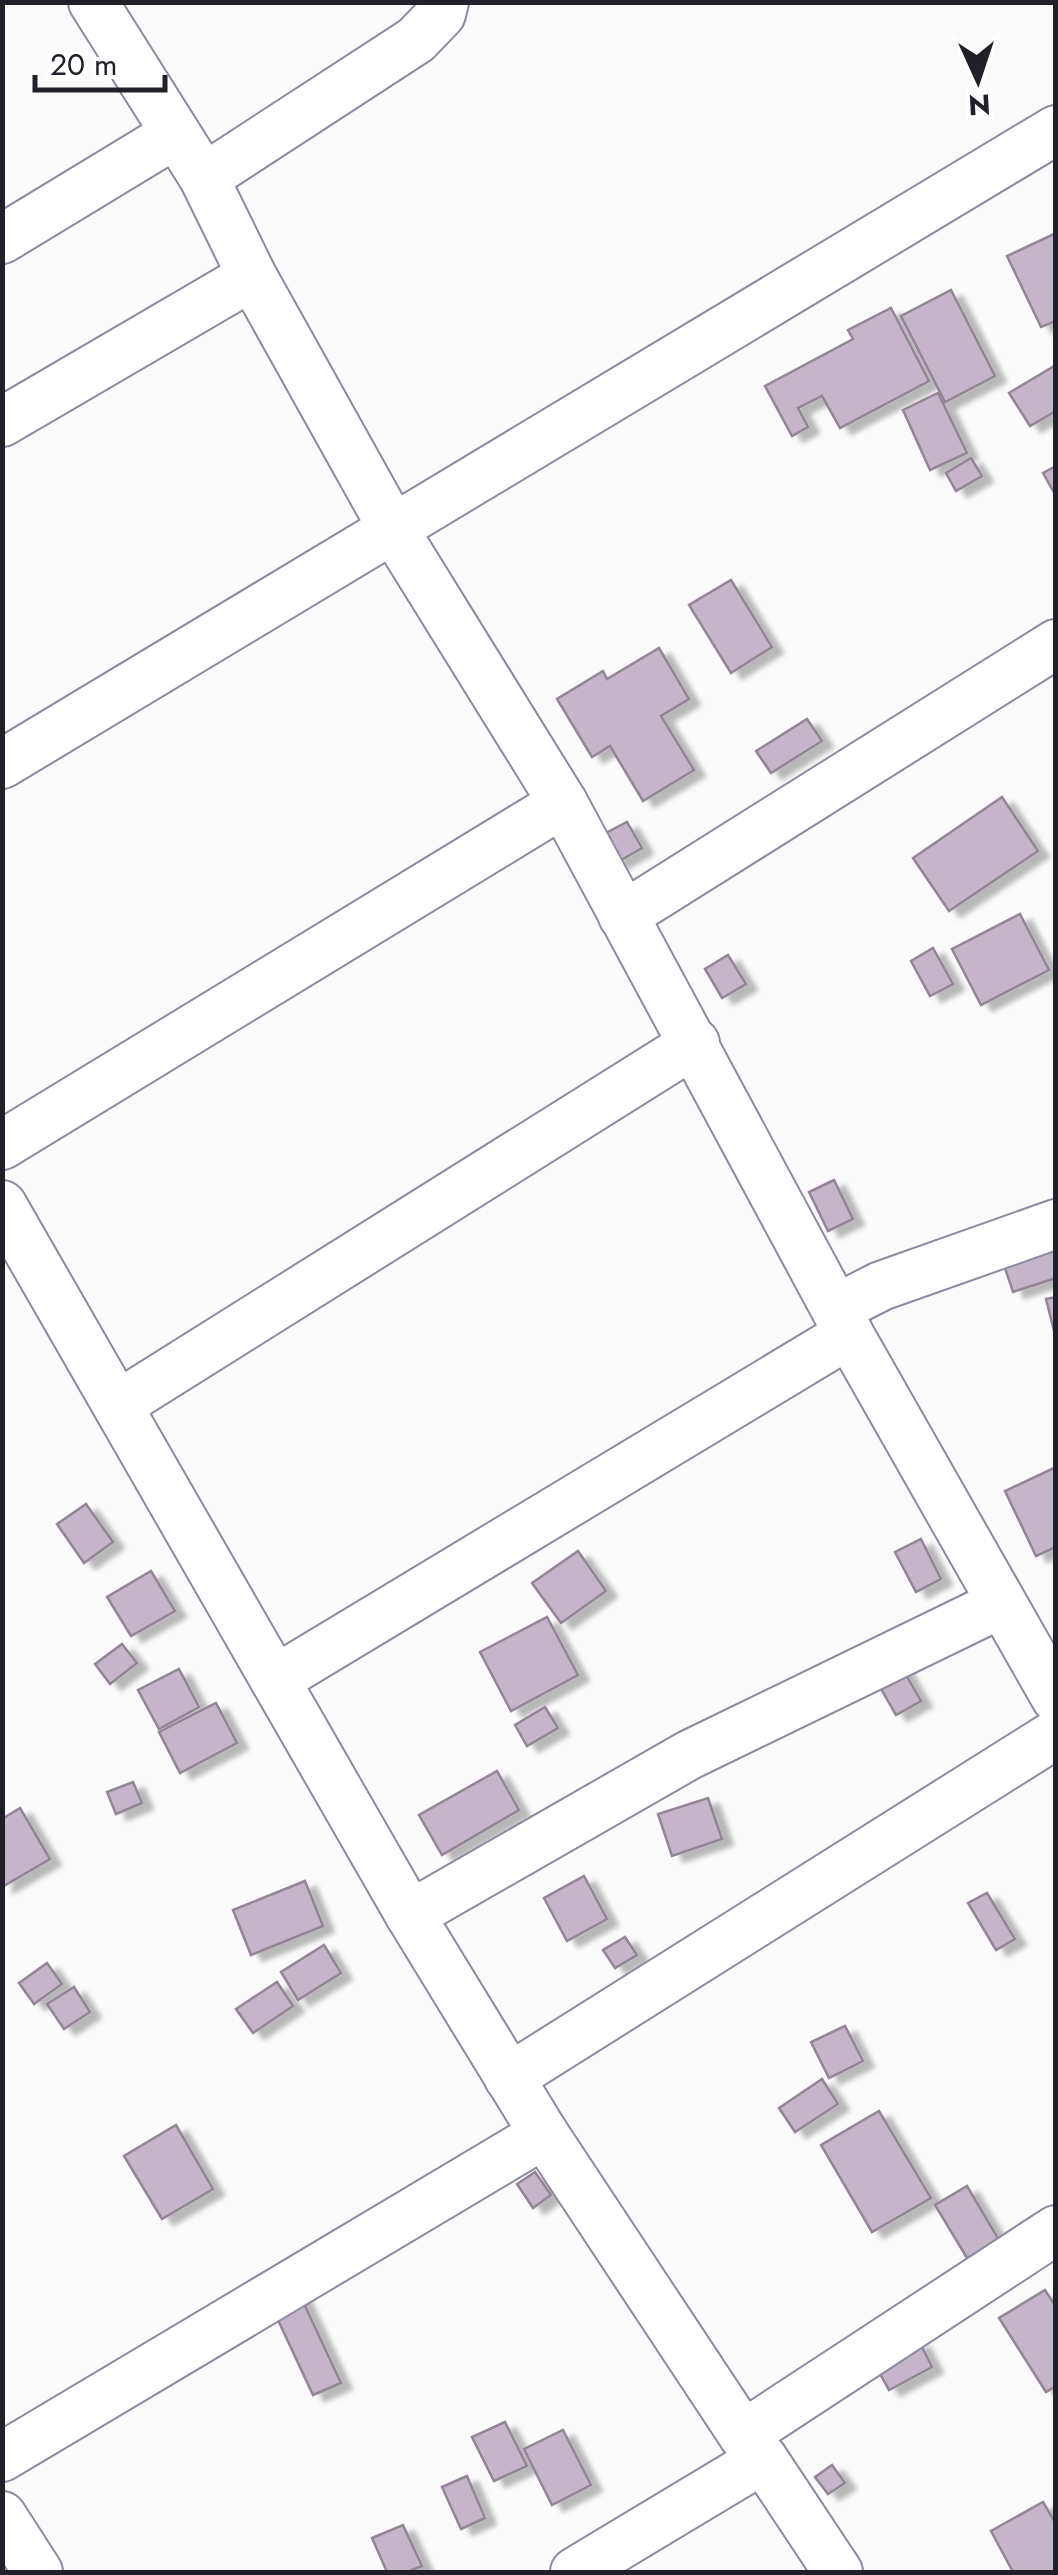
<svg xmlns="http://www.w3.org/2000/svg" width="1058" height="2575" font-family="Jost,sans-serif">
<defs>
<filter id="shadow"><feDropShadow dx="11" dy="6" stdDeviation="2.5" flood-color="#0004"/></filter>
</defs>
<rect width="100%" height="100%" fill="#fbfbfb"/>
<g fill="#c5b5c8" stroke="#938496" stroke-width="2.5" filter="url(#shadow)">
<path d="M1056 233V321L1041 327 1007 256Z"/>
<path d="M951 290 995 376 945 402 901 316Z"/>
<path d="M891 308 929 381 840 428 822 396 798 408 808 427 792 436 765 386 853 339 848 330Z"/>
<path d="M1056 365V411L1030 426 1009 393Z"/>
<path d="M938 393 967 453 930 470 903 410Z"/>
<path d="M971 458 982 476 956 491 946 473Z"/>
<path d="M1056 466V496L1043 473Z"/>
<path d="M731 580 772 647 731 673 689 605Z"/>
<path d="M659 648 689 699 661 716 694 770 643 801 610 746 592 757 557 699 603 671 607 679Z"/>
<path d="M807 719 822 741 771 773 756 751Z"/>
<path d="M1002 797 1038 851 949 911 913 858Z"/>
<path d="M627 822 642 848 616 863 602 835Z"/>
<path d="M1020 914 1049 970 981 1005 952 949Z"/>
<path d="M933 948 953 984 930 996 911 961Z"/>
<path d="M728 955 746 984 722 998 705 969Z"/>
<path d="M834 1180 853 1219 828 1231 809 1192Z"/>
<path d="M1056 1241V1278L1013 1292 1002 1259Z"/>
<path d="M1056 1297V1339L1046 1299Z"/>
<path d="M1056 1467V1547L1036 1556 1005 1491Z"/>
<path d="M86 1504 113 1542 84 1563 57 1524Z"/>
<path d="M921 1539 941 1579 916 1592 895 1552Z"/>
<path d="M578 1551 606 1591 561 1623 532 1583Z"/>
<path d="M151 1571 175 1611 131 1636 107 1597Z"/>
<path d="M547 1617 578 1675 511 1711 480 1652Z"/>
<path d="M122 1644 137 1663 110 1684 95 1664Z"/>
<path d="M897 1659 921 1701 896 1715 872 1673Z"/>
<path d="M179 1669 199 1707 159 1729 138 1690Z"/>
<path d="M216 1703 237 1743 180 1773 159 1732Z"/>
<path d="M545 1707 558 1728 527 1746 515 1725Z"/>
<path d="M497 1771 519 1810 442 1855 419 1815Z"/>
<path d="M133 1782 142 1803 116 1814 107 1792Z"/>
<path d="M708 1798 722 1839 672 1856 658 1814Z"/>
<path d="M20 1808 50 1859 2 1887V1819Z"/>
<path d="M584 1876 607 1919 567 1941 544 1898Z"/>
<path d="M305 1881 323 1926 251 1955 233 1910Z"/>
<path d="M987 1893 1015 1939 996 1950 968 1903Z"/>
<path d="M625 1937 637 1955 615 1968 603 1950Z"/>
<path d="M324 1945 341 1973 298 2000 281 1972Z"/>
<path d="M47 1963 62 1984 34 2004 19 1983Z"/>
<path d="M277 1982 293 2006 253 2033 236 2009Z"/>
<path d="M74 1987 90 2012 64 2029 47 2004Z"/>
<path d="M845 2026 863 2061 829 2078 811 2042Z"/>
<path d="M822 2079 838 2104 795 2132 779 2108Z"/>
<path d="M879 2111 931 2198 872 2232 821 2145Z"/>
<path d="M176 2125 213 2189 162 2219 124 2156Z"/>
<path d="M535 2172 551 2195 533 2208 517 2184Z"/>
<path d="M967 2186 999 2240 967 2258 935 2205Z"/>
<path d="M1045 2290 1056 2307V2386L1046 2392 999 2318Z"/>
<path d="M299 2293 341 2383 313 2395 271 2305Z"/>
<path d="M919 2341 932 2367 889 2390 875 2365Z"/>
<path d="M505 2422 527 2466 494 2481 472 2437Z"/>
<path d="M563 2430 591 2485 552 2505 524 2449Z"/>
<path d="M832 2465 845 2483 828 2494 815 2477Z"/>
<path d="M467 2476 485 2518 461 2529 442 2487Z"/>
<path d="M1043 2502 1056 2524V2572H1013L991 2531Z"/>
<path d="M403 2525 422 2566 407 2572H387L372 2538Z"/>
</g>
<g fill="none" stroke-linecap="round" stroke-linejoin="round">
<defs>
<g id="minor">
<path d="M93 2 204 178 252 276 392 527 563 803 849 1334 1056 1698"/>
<path d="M204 178 416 40 441 14 444 2"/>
<path d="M2 239 175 134"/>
<path d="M2 422 252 276"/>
<path d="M2 764 1056 130"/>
<path d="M623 916 1056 644"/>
<path d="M2 1145 563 803"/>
<path d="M2 1205 410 1915 544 2134 743 2435 763 2459 838 2572"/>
<path d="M836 1309 881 1286 1056 1224"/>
<path d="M118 1405 695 1043"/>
<path d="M275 1680 849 1334"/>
<path d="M410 1915 689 1755 1000 1604"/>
<path d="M509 2078 1056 1734"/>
<path d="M743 2435 1056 2230"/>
<path d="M2 2457 544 2134"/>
<path d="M2 2516 38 2572"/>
<path d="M575 2572 763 2459"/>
</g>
</defs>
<use href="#minor" stroke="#8d8aa0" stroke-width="52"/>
<use href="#minor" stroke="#fff" stroke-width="48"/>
</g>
<rect width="1058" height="2575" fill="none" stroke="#212029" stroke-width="10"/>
<g transform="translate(978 80) rotate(177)" stroke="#ffffff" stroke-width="8" paint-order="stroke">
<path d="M0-8L18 38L0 25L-18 38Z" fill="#212029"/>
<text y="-15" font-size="28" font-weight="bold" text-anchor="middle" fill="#212029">N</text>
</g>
<path d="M35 75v15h130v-15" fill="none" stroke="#212029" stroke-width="5"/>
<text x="50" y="75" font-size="30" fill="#212029" stroke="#ffffff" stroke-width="8" paint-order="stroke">20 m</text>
</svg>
